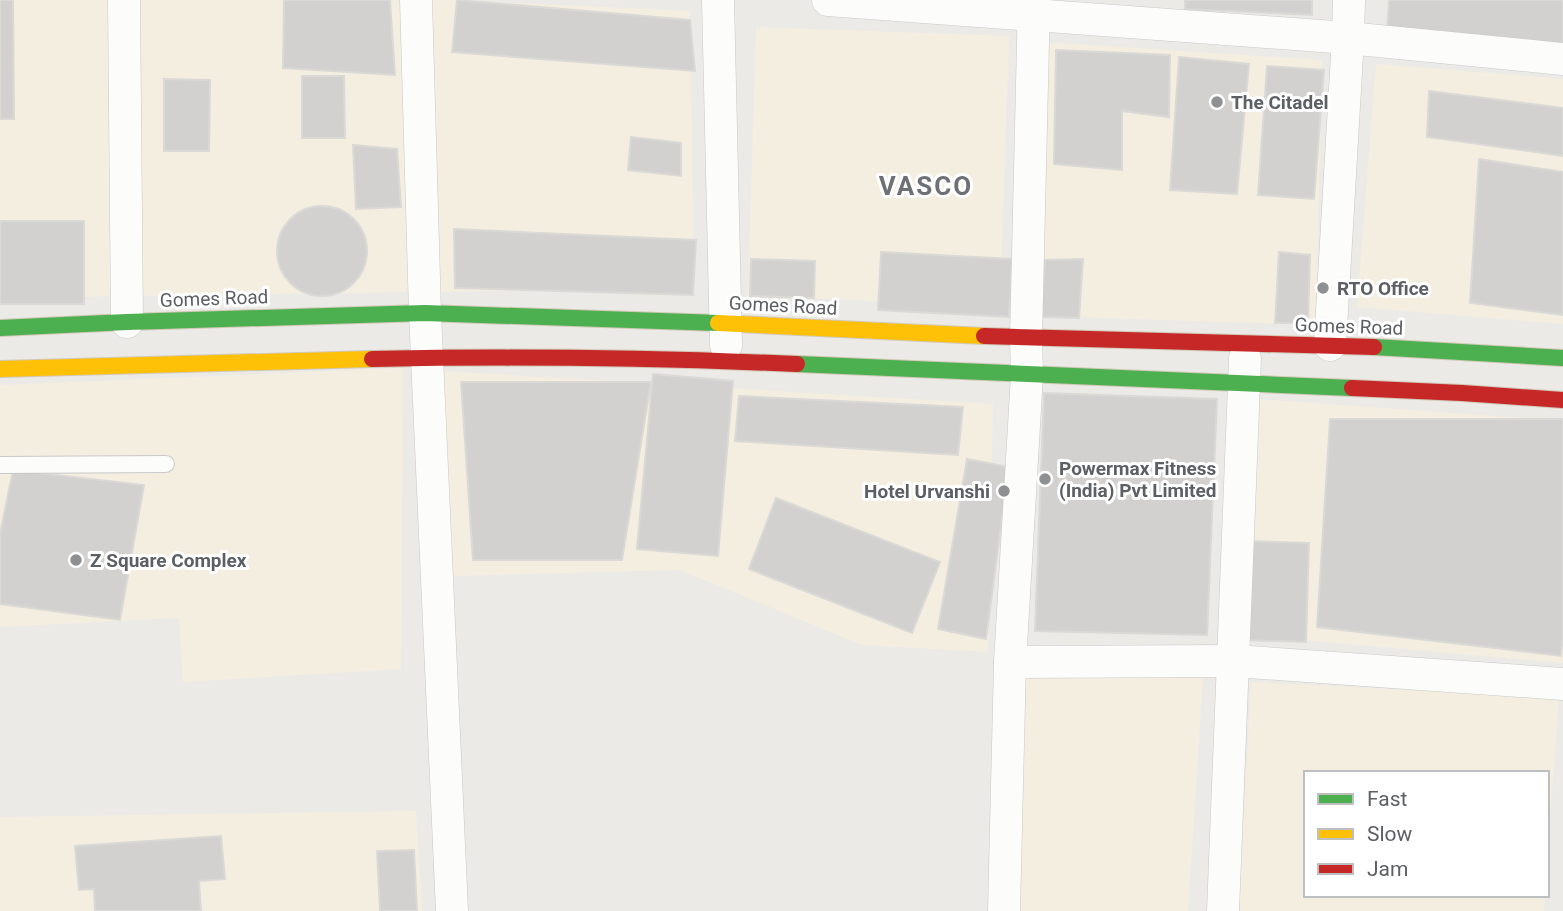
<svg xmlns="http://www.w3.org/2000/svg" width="1563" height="911" font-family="Roboto,sans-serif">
<rect width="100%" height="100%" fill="#ebeae6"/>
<g fill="#f4eee0">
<path d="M0 0H444L690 11 694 288 0 298Z"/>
<path d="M756 27 1009 36 1000 306 748 296Z"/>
<path d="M1041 42 1322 60 1316 325 1040 316Z"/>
<path d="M1376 64 1563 79V324L1357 307Z"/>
<path d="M403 368 401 669 183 682 179 618 0 627V385Z"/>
<path d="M443 371 993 404 988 652 862 645 680 570 452 576Z"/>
<path d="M1257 399 1563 421V663L1246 635Z"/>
<path d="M1024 671 1203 678 1188 911H1014Z"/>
<path d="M1251 682 1559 697 1547 861V773H1306V895H1545L1544 911H1239Z"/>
<path d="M416 811 422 911H0V817Z"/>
</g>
<g fill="#d2d1cf" stroke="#dad9d6" stroke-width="2">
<path d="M0 0H13L14 119H0Z"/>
<path d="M284 0H390L395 75 283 68Z"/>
<path d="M457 0 690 20 695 71 452 52Z"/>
<path d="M1185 0H1312V15L1185 9Z"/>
<path d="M1389 0H1563V46L1387 32Z"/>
<path d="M1056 50 1170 55 1169 117 1122 111V170L1054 164Z"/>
<path d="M1179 57 1249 64 1237 194 1170 190Z"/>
<path d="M1267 66 1324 70 1314 199 1258 195Z"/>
<path d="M302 76H344L345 138H302Z"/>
<path d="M164 79 210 80 209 151H164Z"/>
<path d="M1429 91 1563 108V156L1427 137Z"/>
<path d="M631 137 681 143V176L628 170Z"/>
<path d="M353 145 397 149 401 207 356 209Z"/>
<path d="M1479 159 1563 172V315L1470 303Z"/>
<circle cx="322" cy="251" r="45"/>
<rect x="0" y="221" width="84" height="83"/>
<path d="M454 229 696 240 693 295 455 288Z"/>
<path d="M881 252 1012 259 1009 317 878 310Z"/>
<path d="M1279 252 1310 255 1308 323H1275Z"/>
<path d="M751 259 815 261 814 298 750 296Z"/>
<path d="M1083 259 1079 318 1041 317 1045 260Z"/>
<path d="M653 374 733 381 718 556 637 549Z"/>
<path d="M461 382H651L622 560H473Z"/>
<path d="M1044 393 1217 399 1207 635 1035 631Z"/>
<path d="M739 396 963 407 958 455 735 441Z"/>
<path d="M1330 419H1563V636L1561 656 1317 627Z"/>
<path d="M967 459 1009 467 986 639 938 629Z"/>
<path d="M13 470 144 485 120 620 0 604V534Z"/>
<path d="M776 498 940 562 912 633 749 569Z"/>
<path d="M1246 541 1309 543 1306 642 1243 640Z"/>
<path d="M221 836 225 879 199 881 201 911H95L94 889 79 890 75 846Z"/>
<path d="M414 850 417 911H380L377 851Z"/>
</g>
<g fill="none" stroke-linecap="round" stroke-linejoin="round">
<defs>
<path id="lane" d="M0 465 166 464"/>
<g id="street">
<path d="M124 0 127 322"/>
<path d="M416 0 425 313 452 911"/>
<path d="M718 0 726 345"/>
<path d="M828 0 1348 38 1563 59"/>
<path d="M1330 345 1348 38 1349 0"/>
<path d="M1010 662 1234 661 1563 684"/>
<path d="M1004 911 1010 662 1027 375 1026 338 1034 0"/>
<path d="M1223 911 1245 359"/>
</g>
<g id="fast">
<path d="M0 328 127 322 425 313 718 323"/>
<path d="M1374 347 1563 358"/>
<path d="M797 364 1352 388"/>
</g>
<g id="slow">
<path d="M718 323 984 336"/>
<path d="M0 369 372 359"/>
</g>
<g id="jam">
<path d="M984 336 1374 347"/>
<path d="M372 359C514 356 656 358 797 364"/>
<path d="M1352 388 1462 393 1563 400"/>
</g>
</defs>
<use href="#lane" stroke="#c8c8c8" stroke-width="18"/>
<use href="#street" stroke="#c8c8c8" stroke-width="33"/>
<use href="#fast" stroke="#d1c8b6" stroke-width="18"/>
<use href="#slow" stroke="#d1c8b6" stroke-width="18"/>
<use href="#jam" stroke="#d1c8b6" stroke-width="18"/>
<use href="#lane" stroke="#fcfcfb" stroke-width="16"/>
<use href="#street" stroke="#fcfcfb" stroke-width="32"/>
<use href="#fast" stroke="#4caf50" stroke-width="16"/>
<use href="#slow" stroke="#ffc107" stroke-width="16"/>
<use href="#jam" stroke="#c62828" stroke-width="16"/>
</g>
<g fill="#8e9091" stroke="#fff" stroke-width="2.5">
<circle cx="1217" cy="102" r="7"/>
<circle cx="1323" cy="288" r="7"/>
<circle cx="1045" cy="479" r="7"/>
<circle cx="1004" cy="491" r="7"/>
<circle cx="76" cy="560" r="7"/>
</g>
<g text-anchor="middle" stroke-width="6" stroke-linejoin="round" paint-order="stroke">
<g font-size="19" font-weight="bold" fill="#5c5f63" stroke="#fff" text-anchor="start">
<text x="1231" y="109">The Citadel</text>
<text x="1337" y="295">RTO Office</text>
<text x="1059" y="475">Powermax Fitness<tspan x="1059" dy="22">(India) Pvt Limited</tspan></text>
<text x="990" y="498" text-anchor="end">Hotel Urvanshi</text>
<text x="90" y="567">Z Square Complex</text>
</g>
<g font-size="19" fill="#5c5f63" stroke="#fff">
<text transform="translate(214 298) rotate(-2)" y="7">Gomes Road</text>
<text transform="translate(783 305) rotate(3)" y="7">Gomes Road</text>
<text transform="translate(1349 326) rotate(2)" y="7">Gomes Road</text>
</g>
<g font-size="26" font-weight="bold" letter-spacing="2" fill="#6d7175" stroke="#fff">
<text x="926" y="195">VASCO</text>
</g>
</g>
<rect x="1304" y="771" width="245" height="126" fill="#ffffff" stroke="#bebfc1" stroke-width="2"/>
<rect x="1318" y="794" width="35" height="10" fill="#4caf50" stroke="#bebfc1" stroke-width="2"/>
<text x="1367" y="806" font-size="21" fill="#5c5f63">Fast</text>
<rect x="1318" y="829" width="35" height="10" fill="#ffc107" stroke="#bebfc1" stroke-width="2"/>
<text x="1367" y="841" font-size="21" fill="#5c5f63">Slow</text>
<rect x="1318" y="864" width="35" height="10" fill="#c62828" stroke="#bebfc1" stroke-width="2"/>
<text x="1367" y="876" font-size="21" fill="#5c5f63">Jam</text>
</svg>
